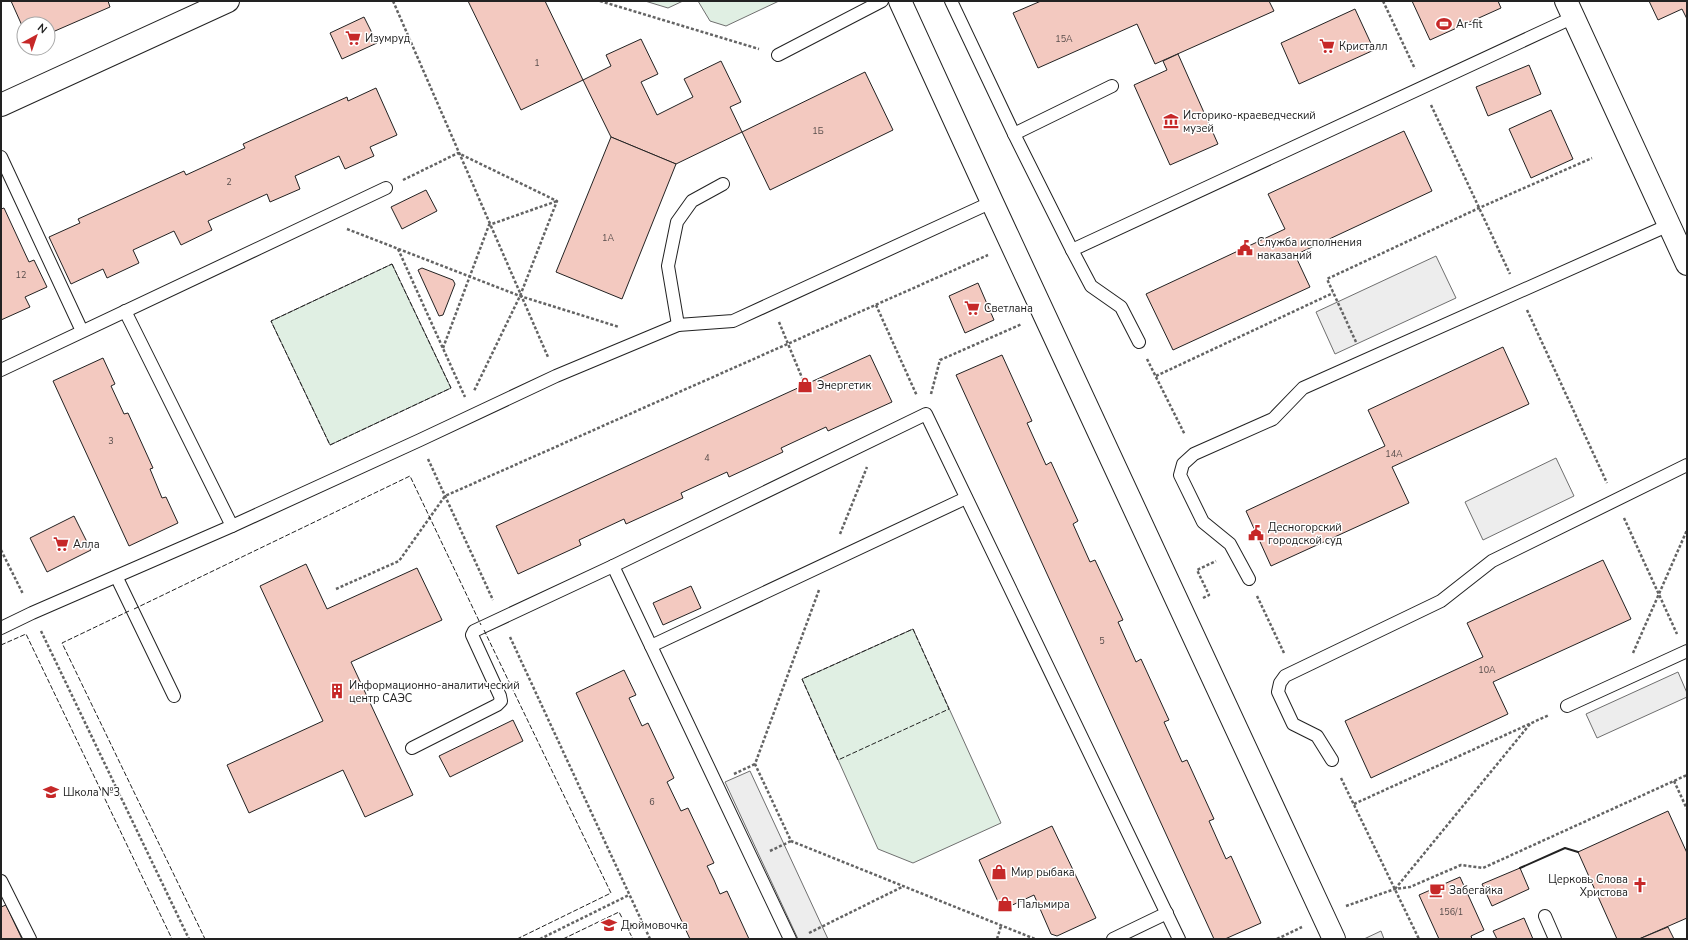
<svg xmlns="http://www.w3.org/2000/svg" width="1688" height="940" font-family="'Nunito Sans',sans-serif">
<rect width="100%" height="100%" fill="#fff"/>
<g fill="#e0efe3" stroke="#6f6f6f">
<path d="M645 1H683L668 8Z"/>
<path d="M698 1H779L726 26 710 21Z"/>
<path d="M392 264 451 388 330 445 271 321Z"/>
<path d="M913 629 1001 823 913 863 878 849 802 679Z"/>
</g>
<g fill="#ededed" stroke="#6f6f6f">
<path d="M1436 256 1456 298 1335 354 1316 312Z"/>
<path d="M1556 458 1574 496 1483 540 1465 502Z"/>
<path d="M1678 672 1687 693V697L1597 738 1586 714Z"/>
<path d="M750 771 828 939H798L725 782Z"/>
<path d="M1381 931 1384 939H1364Z"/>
</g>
<g fill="#f3c9c0" stroke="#222">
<path d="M11 1H108L110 7 48 34V24H24V30Z"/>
<path d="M468 1H545L583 80 521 110Z"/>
<path d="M1041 1H1269L1274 11 1155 64 1137 24 1038 68 1013 13Z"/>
<path d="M1412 1H1498L1501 8 1430 40Z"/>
<path d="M1649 1H1687V19L1682 9 1658 20Z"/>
<path d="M1355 9 1374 50 1299 84 1281 43Z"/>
<path d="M364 17 377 43 342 59 330 33Z"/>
<path d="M641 39 658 74 641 82 657 115 693 97 684 79 721 61 741 102 730 107 742 132 676 164 611 137 583 80 611 66 606 55Z"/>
<path d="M1178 54 1218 144 1170 165 1134 85 1167 70 1163 61Z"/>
<path d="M1529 65 1541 94 1488 116 1476 87Z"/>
<path d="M865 72 893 130 770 190 742 132Z"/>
<path d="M376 88 397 135 370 147 374 156 345 169 339 156 295 176 300 189 270 202 267 194 208 221 212 230 181 245 174 231 133 250 139 263 107 278 103 269 71 284 49 237 80 223 78 219 184 171 186 175 245 148 243 144 347 97 348 101Z"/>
<path d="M1551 110 1573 159 1531 178 1509 129Z"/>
<path d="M1404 131 1432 191 1295 255 1310 287 1173 350 1146 294 1285 229 1268 194Z"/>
<path d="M611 137 676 164 622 299 556 272Z"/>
<path d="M426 190 437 211 402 229 391 207Z"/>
<path d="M4 208 29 262 34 260 47 287 25 297 30 307 1 320V209Z"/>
<path d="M422 268 453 280 455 284 443 315 439 316 418 270Z"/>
<path d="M978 283 994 320 965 333 949 296Z"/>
<path d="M1503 347 1529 404 1392 467 1409 503 1271 566 1246 511 1385 446 1368 410Z"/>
<path d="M870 355 892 402 828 431 826 427 781 448 783 452 729 477 727 472 681 493 683 498 626 524 624 519 579 540 581 545 518 574 496 526Z"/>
<path d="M1002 355 1032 421 1027 423 1046 465 1051 462 1078 521 1073 524 1090 562 1095 560 1123 620 1118 622 1136 662 1141 659 1169 720 1164 722 1182 762 1187 760 1214 819 1209 821 1226 859 1231 856 1261 923 1225 939H1214L956 375Z"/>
<path d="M103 358 115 384 111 386 124 414 128 413 153 468 150 469 162 498 166 497 178 523 129 546 53 381Z"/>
<path d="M74 516 91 550 47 572 30 538Z"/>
<path d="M1603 560 1631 619 1493 682 1508 714 1371 778 1345 721 1483 657 1467 623Z"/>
<path d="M306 564 327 609 417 568 442 620 351 662 413 795 365 817 343 770 249 813 227 765 323 721 260 586Z"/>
<path d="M691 586 701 608 663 625 653 603Z"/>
<path d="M624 670 636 695 629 698 642 726 648 723 674 778 667 782 681 811 688 808 714 863 707 866 714 880 720 894 727 891 749 939H690L576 693Z"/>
<path d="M513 720 523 741 450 777 439 756Z"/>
<path d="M1668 811 1687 853V918L1639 939H1617L1578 852Z"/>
<path d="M1052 826 1096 918 1057 936 1051 934 1034 895 1006 908 1000 906 979 860Z"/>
<path d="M1520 868 1529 889 1492 906 1482 884Z"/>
<path d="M1460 877 1484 930 1471 936 1472 939H1439L1419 895Z"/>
<path d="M6 905 22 939H1V907Z"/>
<path d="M1524 918 1533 939H1497L1493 931Z"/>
<path d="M1668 927 1674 939H1639Z"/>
</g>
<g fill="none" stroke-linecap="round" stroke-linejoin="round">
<defs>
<g id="lane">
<path d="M951 1 1014 134 1072 250 1091 286 1121 307 1139 342"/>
<path d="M778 55 882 1"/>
<path d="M1014 134 1112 86"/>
<path d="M1 157 82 331"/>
<path d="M1072 250 1574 17"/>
<path d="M125 311 232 526"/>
<path d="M678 325 668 266 677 222 692 201 723 184"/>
<path d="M1 370 386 188"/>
<path d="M613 566 790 939"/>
<path d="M117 578 174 696"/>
<path d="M1249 579 1230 544 1203 522 1180 475 1183 464 1194 454 1273 419 1303 388 1669 225"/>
<path d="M1 628 32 613 232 526 420 440 556 376 678 325 733 321 992 202"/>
<path d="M651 646 966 498"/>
<path d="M1567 706 1687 651"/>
<path d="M412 748 497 705 501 701 500 696 472 635 474 631 613 566 926 414 1179 939"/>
<path d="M1332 760 1317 736 1293 724 1278 692 1280 683 1285 676 1441 601 1492 561 1687 465"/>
<path d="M1 881 30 939"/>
<path d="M1545 916 1555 939"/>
<path d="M1113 939 1167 913"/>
</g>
<g id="street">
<path d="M900 1 992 202 1334 939"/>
<path d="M1 105 228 1"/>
</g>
<path id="secondary" d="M1566 1 1687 264"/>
</defs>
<use href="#lane" stroke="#222" stroke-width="14"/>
<use href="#street" stroke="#222" stroke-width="24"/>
<use href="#secondary" stroke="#222" stroke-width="24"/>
<g stroke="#646464" stroke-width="2.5" stroke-dasharray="3 2" stroke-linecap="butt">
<path d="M393 1 548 357"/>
<path d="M600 1 759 49"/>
<path d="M1383 1 1415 69"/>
<path d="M1431 105 1510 274"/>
<path d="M403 180 458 153 557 201 520 296 474 391"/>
<path d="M347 229 520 296 619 327"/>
<path d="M398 249 465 397"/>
<path d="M876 305 917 396"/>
<path d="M1527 310 1607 483"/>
<path d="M779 322 805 385"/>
<path d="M1356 342 1327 279 1479 208 1592 158"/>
<path d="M443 348 489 225 557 201"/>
<path d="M1147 359 1185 435"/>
<path d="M1156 376 1333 293"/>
<path d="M931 394 940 360 1022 324"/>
<path d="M428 459 493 600"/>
<path d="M1624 518 1677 634"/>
<path d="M840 534 867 467"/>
<path d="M1 550 23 594"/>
<path d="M336 589 399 561 445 496 988 255"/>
<path d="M819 590 755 764 791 841 1035 939"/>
<path d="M1257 596 1284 653"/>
<path d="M1203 598 1209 595 1197 570 1216 561"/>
<path d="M41 631 189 939"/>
<path d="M510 637 650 939"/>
<path d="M1633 653 1687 530"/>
<path d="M734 774 755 764"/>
<path d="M1341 778 1419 939"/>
<path d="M1674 781 1687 809"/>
<path d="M1354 804 1549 715"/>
<path d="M770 851 791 841"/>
<path d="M1395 889 1530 724"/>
<path d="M1346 906 1395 889 1410 887 1461 865 1483 868 1687 775"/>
<path d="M809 933 904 886"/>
<path d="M540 939 629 895"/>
<path d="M997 939 1001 926"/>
<path d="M1277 939 1302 927"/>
</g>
<use href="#lane" stroke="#fff" stroke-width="12"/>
<use href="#street" stroke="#fff" stroke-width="22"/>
<use href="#secondary" stroke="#fff" stroke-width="22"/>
<g stroke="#222" stroke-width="1" stroke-dasharray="5 2" stroke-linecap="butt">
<path d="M392 264 451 388 330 445 271 321Z"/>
<path d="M134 609 410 476 481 625"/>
<path d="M129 611 62 643 205 939"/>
<path d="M913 629 949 709 838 760 802 679Z"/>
<path d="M484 630 611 893 517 939"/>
<path d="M1 645 26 634 172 939"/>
<path d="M563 939 619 912 633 939"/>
</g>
<path stroke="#222" stroke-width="2" d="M1520 868 1565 848 1578 852"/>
</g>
<defs>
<symbol id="stadium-bare" viewBox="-9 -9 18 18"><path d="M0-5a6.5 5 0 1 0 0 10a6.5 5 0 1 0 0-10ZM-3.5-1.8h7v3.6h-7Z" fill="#c62828" stroke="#fff" stroke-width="2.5" paint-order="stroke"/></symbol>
<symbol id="supermarket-bare" viewBox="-9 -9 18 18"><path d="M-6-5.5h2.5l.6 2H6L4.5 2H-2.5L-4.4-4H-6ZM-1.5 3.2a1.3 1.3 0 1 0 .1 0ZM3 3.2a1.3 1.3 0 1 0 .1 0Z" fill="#c62828" stroke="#fff" stroke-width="2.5" paint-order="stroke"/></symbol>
<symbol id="museum-bare" viewBox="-9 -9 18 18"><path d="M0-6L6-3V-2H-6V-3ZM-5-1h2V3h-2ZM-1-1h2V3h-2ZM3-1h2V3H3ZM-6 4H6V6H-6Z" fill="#c62828" stroke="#fff" stroke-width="2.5" paint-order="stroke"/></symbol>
<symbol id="civic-bare" viewBox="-9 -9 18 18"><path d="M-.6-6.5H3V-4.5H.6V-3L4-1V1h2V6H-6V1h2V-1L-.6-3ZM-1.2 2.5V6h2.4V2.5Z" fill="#c62828" stroke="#fff" stroke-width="2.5" paint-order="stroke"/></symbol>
<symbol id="shop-bare" viewBox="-9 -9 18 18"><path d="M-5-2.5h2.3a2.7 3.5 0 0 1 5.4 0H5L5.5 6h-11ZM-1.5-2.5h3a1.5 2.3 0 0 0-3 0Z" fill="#c62828" stroke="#fff" stroke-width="2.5" paint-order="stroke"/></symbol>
<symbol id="building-bare" viewBox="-9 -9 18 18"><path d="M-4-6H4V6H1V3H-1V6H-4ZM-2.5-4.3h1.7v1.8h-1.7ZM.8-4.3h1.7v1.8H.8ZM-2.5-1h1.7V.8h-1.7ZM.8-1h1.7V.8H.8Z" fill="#c62828" stroke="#fff" stroke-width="2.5" paint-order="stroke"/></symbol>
<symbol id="school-bare" viewBox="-9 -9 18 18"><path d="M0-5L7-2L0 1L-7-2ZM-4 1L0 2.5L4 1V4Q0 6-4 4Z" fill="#c62828" stroke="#fff" stroke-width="2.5" paint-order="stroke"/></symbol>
<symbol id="church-bare" viewBox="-9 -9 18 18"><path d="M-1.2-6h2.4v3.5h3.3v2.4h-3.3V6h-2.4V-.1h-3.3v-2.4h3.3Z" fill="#c62828" stroke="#fff" stroke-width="2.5" paint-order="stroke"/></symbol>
<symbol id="cafe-bare" viewBox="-9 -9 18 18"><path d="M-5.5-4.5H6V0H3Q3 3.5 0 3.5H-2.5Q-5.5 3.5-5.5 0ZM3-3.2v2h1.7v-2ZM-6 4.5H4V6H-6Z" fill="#c62828" stroke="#fff" stroke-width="2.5" paint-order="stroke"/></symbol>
</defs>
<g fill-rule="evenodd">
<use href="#stadium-bare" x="1433" y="13" width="22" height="22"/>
<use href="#supermarket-bare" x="342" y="27" width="22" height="22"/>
<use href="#supermarket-bare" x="1316" y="35" width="22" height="22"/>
<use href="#museum-bare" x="1160" y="110" width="22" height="22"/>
<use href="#civic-bare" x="1234" y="237" width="22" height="22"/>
<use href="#supermarket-bare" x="961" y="297" width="22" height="22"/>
<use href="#shop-bare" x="794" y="374" width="22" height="22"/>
<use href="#civic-bare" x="1245" y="522" width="22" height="22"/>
<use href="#supermarket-bare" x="50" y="533" width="22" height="22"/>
<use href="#building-bare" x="326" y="680" width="22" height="22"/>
<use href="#school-bare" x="40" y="781" width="22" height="22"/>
<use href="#shop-bare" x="988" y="861" width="22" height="22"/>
<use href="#church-bare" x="1629" y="874" width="22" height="22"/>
<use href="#cafe-bare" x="1426" y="879" width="22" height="22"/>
<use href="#shop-bare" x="994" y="893" width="22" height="22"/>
<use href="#school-bare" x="598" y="914" width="22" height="22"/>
</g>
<g text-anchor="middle" stroke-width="3" stroke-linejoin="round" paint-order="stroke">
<g font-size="9" fill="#564c4a">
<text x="1064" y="42">15А</text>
<text x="537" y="66">1</text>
<text x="818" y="134">1Б</text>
<text x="229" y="185">2</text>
<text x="608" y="241">1А</text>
<text x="21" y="278">12</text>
<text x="111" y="444">3</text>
<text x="1394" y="457">14А</text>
<text x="707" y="461">4</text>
<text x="1102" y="644">5</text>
<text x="1487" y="673">10А</text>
<text x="652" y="805">6</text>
<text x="1451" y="915">156/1</text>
</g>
<g font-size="11" fill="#222" stroke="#fff" text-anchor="start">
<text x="1456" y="28">Ar-fit</text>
<text x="365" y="42">Изумруд</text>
<text x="1339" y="50">Кристалл</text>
<text x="1183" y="119">Историко-краеведческий<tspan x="1183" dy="13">музей</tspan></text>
<text x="1257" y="246">Служба исполнения<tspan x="1257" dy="13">наказаний</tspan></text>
<text x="984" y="312">Светлана</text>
<text x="817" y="389">Энергетик</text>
<text x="1268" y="531">Десногорский<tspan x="1268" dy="13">городской суд</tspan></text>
<text x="73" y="548">Алла</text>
<text x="349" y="689">Информационно-аналитический<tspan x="349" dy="13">центр САЭС</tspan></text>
<text x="63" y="796">Школа №3</text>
<text x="1011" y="876">Мир рыбака</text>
<text x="1628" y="883" text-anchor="end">Церковь Слова<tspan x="1628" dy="13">Христова</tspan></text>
<text x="1449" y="894">Забегайка</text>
<text x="1017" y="908">Пальмира</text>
<text x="621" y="929">Дюймовочка</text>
</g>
</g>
<rect width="1688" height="940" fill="none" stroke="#222222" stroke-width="4"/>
<g transform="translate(36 36) rotate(40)"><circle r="19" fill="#ffffff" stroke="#a7a7a7"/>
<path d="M0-3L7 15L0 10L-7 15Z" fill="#c62828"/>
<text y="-6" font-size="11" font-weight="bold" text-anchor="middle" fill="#222222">N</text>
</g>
</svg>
